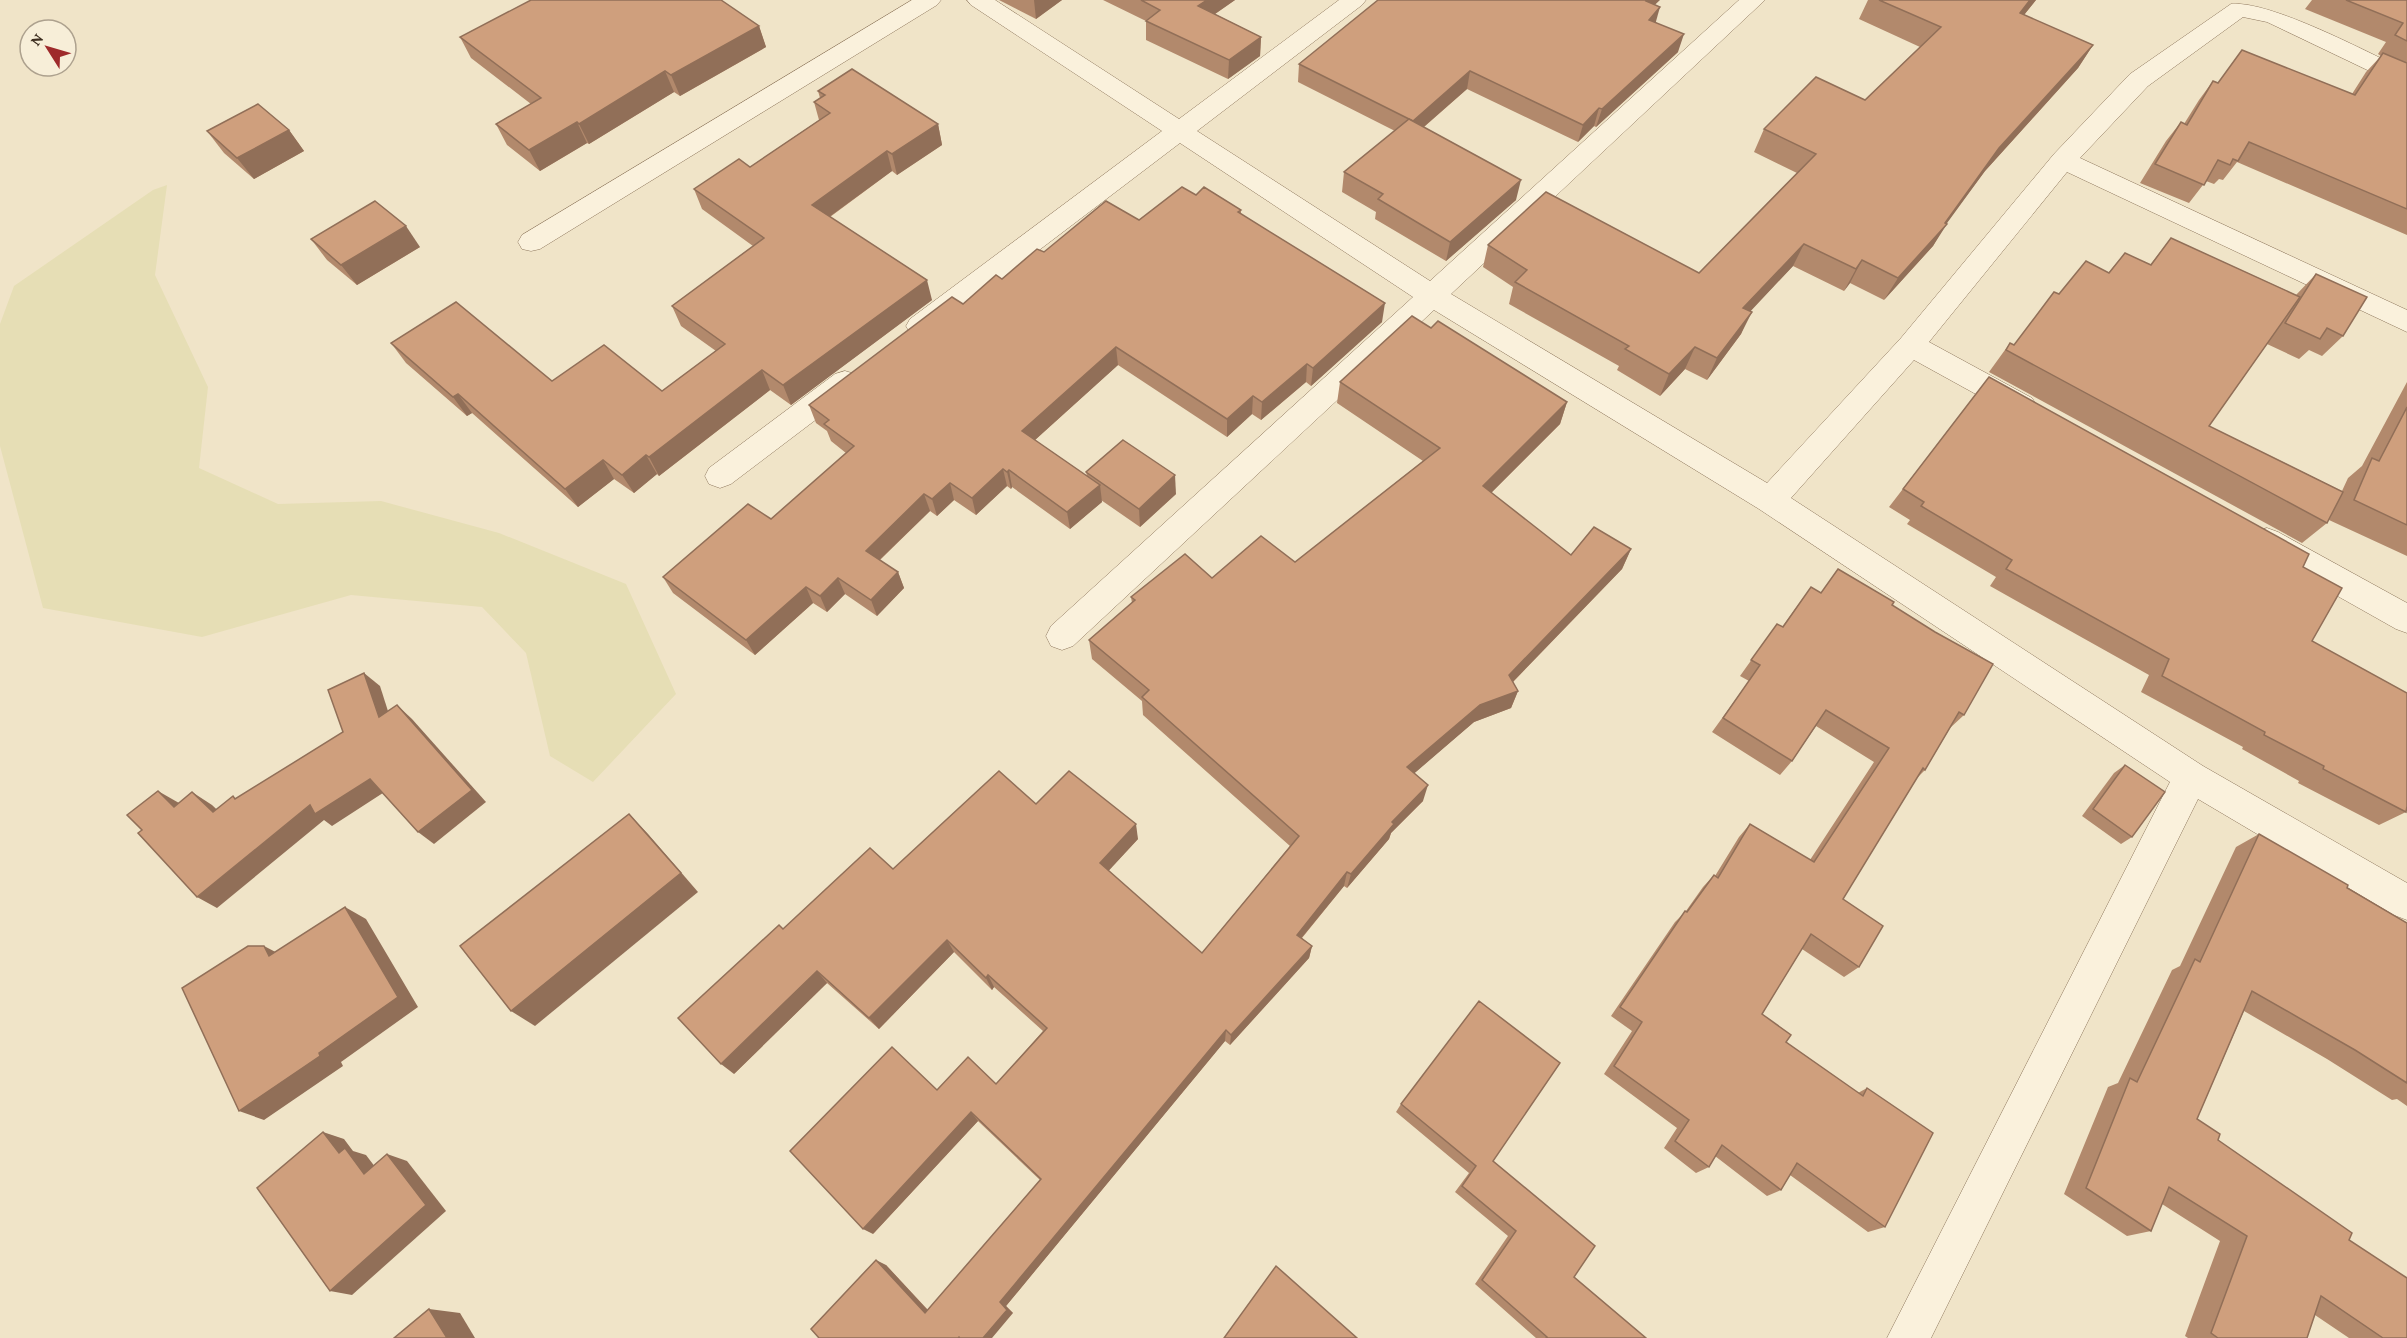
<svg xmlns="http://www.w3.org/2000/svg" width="2407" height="1338" font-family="'Crimson Pro',serif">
<rect width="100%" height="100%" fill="#f0e4c8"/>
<path fill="#e6deb5" d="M167 185 155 275 208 387 199 468 278 504 381 501 499 533 626 584 676 694 593 782 550 756 526 653 482 607 351 595 202 637 43 608 0 446V324L14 286 153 190Z"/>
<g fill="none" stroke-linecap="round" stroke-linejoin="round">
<defs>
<g id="minor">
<path d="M912 0H941L937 5 540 249 531 251 522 249 518 242 522 235Z"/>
<path d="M967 0H995L1179 119 1339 0H1366L1362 5 1197 131 1430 281 1739 0H1765L1451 294 1767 483 1901 338 2054 154 2130 74 2231 4C2270 0 2369 53 2407 71V89L2267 22 2243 17 2148 86 2080 158 2407 310V332L2067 172 1929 342 2032 398 2037 406 2032 414 2022 417 2012 414 1914 360 1791 498 2203 766 2407 883V920L2394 915 2198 799 1931 1338H1887L2170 782 1759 509 1434 310 1073 646 1062 650 1051 646 1046 636 1051 626 1413 297 1180 143 930 333 920 336 910 333 906 326 910 319 1162 131 971 5Z"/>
<path d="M845 371 855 374 859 382 855 390 731 484 720 488 709 484 705 476 709 468 835 374Z"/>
<path d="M2267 528 2278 532 2407 603V633L2396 629 2256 550 2251 541 2256 532Z"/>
</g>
</defs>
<use href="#minor" stroke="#8d765c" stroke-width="1"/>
<use href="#minor" fill="#faf1dc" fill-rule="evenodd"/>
</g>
<g fill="#b2896c">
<path d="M999 0H1062L1036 19Z"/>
<path d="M1103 0H1235L1215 14 1261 37 1260 56 1228 79 1146 40V21Z"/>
<path d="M1868 0H2036L2024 15 2093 45 2078 68 1985 171 1946 223 1933 246 1884 300 1850 283 1844 291 1793 266 1750 311 1741 334 1707 380 1685 369 1660 396 1617 370 1619 366 1509 304 1513 287 1483 267 1488 245 1699 273 1797 173 1754 152 1764 129 1865 100 1920 47 1859 19Z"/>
<path d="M2312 0H2407V235L2237 162 2223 180 2219 179 2214 184 2206 181 2189 203 2140 183 2166 141 2181 122 2184 124 2199 100 2213 81 2218 83 2242 50 2352 94 2366 72 2381 56 2378 54 2386 42 2305 9Z"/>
<path d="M1655 5 1656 22 1678 52 1596 127 1594 126 1578 142 1467 89 1424 127 1516 200 1446 261 1375 219 1376 212 1342 192 1344 172 1395 131 1298 82 1299 64Z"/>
<path d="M759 26 766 47 680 96 674 92 589 144 587 143 540 171 507 145 496 124 531 104 471 58 460 37Z"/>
<path d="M818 91 938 124 942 145 897 175 892 171 830 217 932 300 791 405 770 390 659 476 657 474 634 493 614 479 578 507 472 413 467 416 406 363 391 343 552 381 662 391 716 351 681 326 672 306 753 246 702 209 694 189 750 167 819 120 814 102 820 98Z"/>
<path d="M289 130 304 151 254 179 224 153 207 131Z"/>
<path d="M1196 195 1241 210V214L1382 322 1311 386 1306 382 1261 420 1252 414 1227 437 1118 365 1035 440 1087 476 1086 472 1176 494 1140 527 1101 500 1102 502 1070 529 1012 487 1011 489 1007 486 976 515 954 500 937 516 930 511 880 560 898 572 904 588 877 616 845 594 827 612 813 603 755 655 673 593 663 577 771 519 846 453 831 441 827 431 816 423 809 405 963 304 1044 252 1139 220Z"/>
<path d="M2171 238 2296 295 2316 274 2343 336 2322 356 2309 350 2299 359 2267 344 2209 426 2342 491 2348 478 2362 466 2407 382V556L2329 520 2333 513 2327 523 2302 543 1989 372 2010 343 2014 345 2059 294 2109 272 2125 253 2150 265Z"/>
<path d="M311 239 420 247 357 285 327 260Z"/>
<path d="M1431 328 1567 402 1560 424 1491 493 1571 555 1631 549 1622 569 1513 682 1518 691 1511 708 1474 722 1414 773 1423 801 1391 833 1389 839 1347 888 1344 886 1302 938 1312 946 1309 958 1230 1045 1225 1041 1006 1306 1013 1313 819 1338 886 1265 928 1310 1040 1180 978 1121 873 1234 937 1090 996 1084 1043 1031 994 987 992 990 954 952 879 1029 827 983 734 1074 783 929 893 869 1036 804 1138 839 1108 871 1202 953 1290 846 1143 715 1142 701 1092 659 1089 640 1132 603 1131 597 1212 578 1295 562 1423 461 1337 403 1340 382Z"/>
<path d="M1989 377 2303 567 2312 641 2406 812 2379 825 2298 783 2299 781 2242 749 2243 747 2141 692 2149 675 1990 586 1996 577 1907 524 1910 520 1889 507Z"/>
<path d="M1838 569 1892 605 1964 715 1950 728 1925 770 1917 778 1843 899 1859 967 1844 977 1802 949 1762 1014 1786 1042 1858 1093 1867 1088 1885 1227 1868 1232 1790 1175 1781 1190 1767 1196 1715 1156 1709 1167 1696 1173 1664 1148 1677 1128 1604 1074 1632 1031 1611 1016 1675 922 1686 911 1703 887 1714 875 1715 876 1739 837 1750 824 1810 860 1874 762 1816 726 1792 761 1780 775 1712 732 1749 681 1740 676 1777 624 1782 627 1811 587 1821 593Z"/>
<path d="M2125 765 2132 837 2121 844 2082 816 2114 773Z"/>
<path d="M2259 834 2407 923V1106L2397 1099 2392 1100 2327 1059 2244 1011 2197 1119 2218 1140 2349 1240 2407 1338H2349L2315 1315 2307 1338H2188L2185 1336 2220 1241 2162 1204 2151 1231 2127 1236 2064 1194 2108 1087 2118 1083 2172 970 2180 966 2236 847Z"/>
<path d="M1401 1104 1493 1161 1574 1277 1646 1338H1536L1475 1284 1508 1236 1455 1192 1469 1173 1396 1112Z"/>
</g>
<g fill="#916f58">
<path d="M1034 0H1062L1036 19Z"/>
<path d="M1207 0H1235L1199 25 1198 6Z"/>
<path d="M1647 0H1660L1640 19 1646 1Z"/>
<path d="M2030 0H2036L2007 36 2020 13Z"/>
<path d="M1660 7 1655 25 1649 20Z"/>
<path d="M759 26 766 47 680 96 671 75Z"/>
<path d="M1684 34 1678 52 1596 127 1602 109Z"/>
<path d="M1261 37 1260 56 1228 79 1229 60Z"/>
<path d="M2093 45 2078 68 1985 171 1942 230 1947 224 1933 246 1884 300 1898 278 1945 223 1999 148Z"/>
<path d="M665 71 674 92 589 144 579 124Z"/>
<path d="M1470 71 1467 89 1411 138 1413 121Z"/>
<path d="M1599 108 1594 126 1578 142 1583 125Z"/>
<path d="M577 122 587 143 540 171 529 150Z"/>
<path d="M938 124 942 145 897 175 892 154Z"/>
<path d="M289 130 304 151 254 179 237 158Z"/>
<path d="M887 151 892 171 818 225 812 205Z"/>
<path d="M1521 180 1516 200 1446 261 1450 242Z"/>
<path d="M406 226 420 247 357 285 341 265Z"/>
<path d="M1804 244 1793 266 1733 330 1743 308Z"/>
<path d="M1862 260 1850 283 1844 291 1856 269Z"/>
<path d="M927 280 932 300 791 405 783 385Z"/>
<path d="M1385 303 1382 322 1311 386 1313 368Z"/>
<path d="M1752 312 1741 334 1707 380 1717 358Z"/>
<path d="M1116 347 1118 365 1025 449 1022 431Z"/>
<path d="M1695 347 1685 369 1660 396 1669 374Z"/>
<path d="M1307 364 1306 382 1261 420 1262 402Z"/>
<path d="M762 370 770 390 659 476 649 457Z"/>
<path d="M458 394 472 413 467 416 453 397Z"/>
<path d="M1253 396 1252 414 1227 437V419Z"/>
<path d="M1567 402 1560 424 1477 507 1483 486Z"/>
<path d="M646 455 657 474 634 493 622 475Z"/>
<path d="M603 460 614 479 578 507 565 489Z"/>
<path d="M1003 469 1007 486 976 515 972 498Z"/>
<path d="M1009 470 1012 487 1011 489 1007 472Z"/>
<path d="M1175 475 1176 494 1140 527 1139 509Z"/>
<path d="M950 483 954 500 937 516 932 499Z"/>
<path d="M1100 485 1102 502 1070 529 1067 512Z"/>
<path d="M924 494 930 511 872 567 866 551Z"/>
<path d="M1631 549 1622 569 1502 693 1509 675Z"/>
<path d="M898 572 904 588 877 616 871 600Z"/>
<path d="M838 578 845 594 827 612 820 596Z"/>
<path d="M806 587 813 603 755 655 746 640Z"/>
<path d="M364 673 380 686 394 730 379 717Z"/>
<path d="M1518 691 1511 708 1474 722 1402 784 1407 767 1480 705Z"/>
<path d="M397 705 412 719 486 802 434 844 418 832Z"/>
<path d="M370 779 386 791 332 826 324 820 217 908 197 897 310 805Z"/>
<path d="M1428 785 1423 801 1391 833 1389 839 1347 888 1351 874 1392 822Z"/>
<path d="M158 791 179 803 174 807Z"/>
<path d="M192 792 212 805 232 824 213 812Z"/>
<path d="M629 814 648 834 698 892 535 1026 511 1011Z"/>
<path d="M1136 824 1138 839 1102 878 1100 863Z"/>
<path d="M1347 872 1344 886 1294 947 1297 935Z"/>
<path d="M345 907 366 919 418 1007 341 1062 343 1066 264 1120 239 1111 319 1053Z"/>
<path d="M947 940 954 952 879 1029 869 1018Z"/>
<path d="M264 946 287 958 269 956Z"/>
<path d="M1312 946 1309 958 1230 1045 1231 1035Z"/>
<path d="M817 971 827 983 734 1074 721 1064Z"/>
<path d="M988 975 994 987 992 990 986 978Z"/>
<path d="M1226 1030 1225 1041 1006 1306 1013 1313 992 1338H983L1000 1302Z"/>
<path d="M971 1112 978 1121 873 1234 863 1229Z"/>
<path d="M323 1132 344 1139 353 1151 366 1155 385 1180 364 1174 339 1153Z"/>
<path d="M387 1154 407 1161 446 1211 352 1295 330 1291Z"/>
<path d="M876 1260 886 1265 934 1317 925 1313Z"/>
<path d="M429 1309 460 1313 475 1338H447Z"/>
</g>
<g fill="#cf9f7d" stroke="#916f58" stroke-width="1.5">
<path d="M531 0H721L759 26 671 75 665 71 579 124 577 122 529 150 496 124 541 98 460 37Z"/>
<path d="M1141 0H1207L1198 6 1261 37 1229 60 1146 21 1160 10Z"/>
<path d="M1378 0H1647L1646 1 1660 7 1649 20 1684 34 1602 109 1599 108 1583 125 1470 71 1413 121 1299 64Z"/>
<path d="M1879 0H2030L2020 13 2093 45 1999 148 1945 223 1947 224 1898 278 1862 260 1856 269 1804 244 1743 308 1752 312 1717 358 1695 347 1669 374 1625 349 1629 346 1515 282 1527 270 1488 245 1546 192 1699 273 1816 154 1764 129 1816 77 1865 100 1941 27Z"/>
<path d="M2346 0H2407V41L2395 35 2403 23Z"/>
<path d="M2242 50 2355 95 2383 53 2407 63V209L2249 142 2238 161 2233 159 2230 165 2218 160 2204 185 2155 164 2181 122 2187 125 2213 81 2218 83Z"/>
<path d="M852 69 938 124 892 154 887 151 812 205 927 280 783 385 762 370 649 457 646 455 622 475 603 460 565 489 458 394 453 397 391 343 456 302 552 381 604 345 662 391 725 344 672 306 764 238 694 189 739 159 750 167 830 113 814 102 825 95 818 91Z"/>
<path d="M258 104 289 130 237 158 207 131Z"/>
<path d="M1409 119 1521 180 1450 242 1378 199 1383 194 1344 172Z"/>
<path d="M1182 187 1196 195 1204 187 1241 210 1238 212 1385 303 1313 368 1307 364 1262 402 1253 396 1227 419 1116 347 1022 431 1100 485 1067 512 1009 470 1007 472 1003 469 972 498 950 483 932 499 924 494 866 551 898 572 871 600 838 578 820 596 806 587 746 640 663 577 748 504 771 519 854 446 824 424 829 420 809 405 952 297 963 304 996 275 1002 279 1037 249 1044 252 1106 201 1139 220Z"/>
<path d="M375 201 406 226 341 265 311 239Z"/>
<path d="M2171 238 2300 297 2209 426 2343 492 2327 523 2006 350 2010 343 2014 345 2054 292 2059 294 2086 261 2109 273 2125 253 2151 265Z"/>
<path d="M2316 274 2367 297 2343 336 2327 328 2320 339 2285 323Z"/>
<path d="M1412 316 1431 328 1438 321 1567 402 1483 486 1571 555 1594 527 1631 549 1509 675 1518 691 1480 705 1407 767 1428 785 1392 822 1394 824 1351 874 1347 872 1297 935 1312 946 1231 1035 1226 1030 1000 1302 1007 1310 983 1338H960L959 1337 958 1338H819L811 1329 876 1260 925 1313 1041 1179 971 1112 863 1229 790 1151 892 1047 937 1090 968 1057 996 1084 1047 1028 988 975 986 978 947 940 869 1018 817 971 721 1064 678 1018 779 925 783 929 870 848 893 869 999 771 1036 804 1069 771 1136 824 1100 863 1202 953 1299 836 1142 697 1149 690 1089 640 1135 600 1131 597 1185 554 1212 578 1261 536 1295 562 1440 448 1340 382Z"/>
<path d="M1989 377 2309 554 2303 567 2342 588 2312 641 2407 693V806L2406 812 2323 769 2324 766 2264 735 2265 732 2162 676 2169 659 2006 569 2012 560 1921 506 1924 502 1903 489Z"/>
<path d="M2407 407V525L2354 500 2372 458 2379 461Z"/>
<path d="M1123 440 1175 475 1139 509 1086 472Z"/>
<path d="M1838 569 1894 602 1892 605 1935 632 1993 664 1964 715 1959 712 1925 770 1923 768 1843 899 1883 926 1859 967 1811 934 1762 1014 1791 1035 1786 1042 1863 1096 1867 1088 1933 1133 1885 1227 1797 1163 1781 1190 1722 1145 1709 1167 1675 1141 1689 1120 1614 1066 1642 1022 1620 1007 1685 911 1687 912 1714 875 1718 878 1750 824 1814 862 1889 748 1826 710 1792 761 1723 718 1760 665 1751 660 1777 624 1783 627 1811 587 1821 593Z"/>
<path d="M364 673 379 717 397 705 472 790 418 832 370 779 315 814 310 805 197 897 138 833 142 830 127 815 158 791 174 807 192 792 213 812 233 796 235 799 343 732 328 690Z"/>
<path d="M2125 765 2165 792 2132 837 2093 809Z"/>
<path d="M629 814 681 873 511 1011 460 946Z"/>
<path d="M2259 834 2348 885 2347 888 2407 923V1083L2355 1050 2252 991 2197 1119 2220 1134 2218 1140 2352 1233 2349 1240 2407 1278V1338H2383L2321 1296 2307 1338H2218L2211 1333 2247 1236 2169 1187 2151 1231 2086 1188 2130 1078 2137 1082 2195 959 2200 962Z"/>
<path d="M345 907 398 997 319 1053 320 1056 239 1111 182 988 248 946H264L269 956Z"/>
<path d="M1479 1001 1560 1063 1493 1161 1595 1246 1574 1277 1646 1338H1546L1547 1337 1482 1280 1516 1231 1462 1186 1476 1166 1401 1104Z"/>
<path d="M323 1132 339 1153 345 1148 364 1174 387 1154 426 1205 330 1291 257 1188Z"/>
<path d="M1276 1266 1357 1338H1224Z"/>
<path d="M429 1309 447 1338H394Z"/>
</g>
<g transform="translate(48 48) rotate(307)"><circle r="28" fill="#f7eed8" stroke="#ada18e" stroke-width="1.5"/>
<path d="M0-4.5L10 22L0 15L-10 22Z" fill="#9e2a2b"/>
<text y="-9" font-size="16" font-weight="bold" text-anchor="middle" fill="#3d2e20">N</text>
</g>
</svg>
